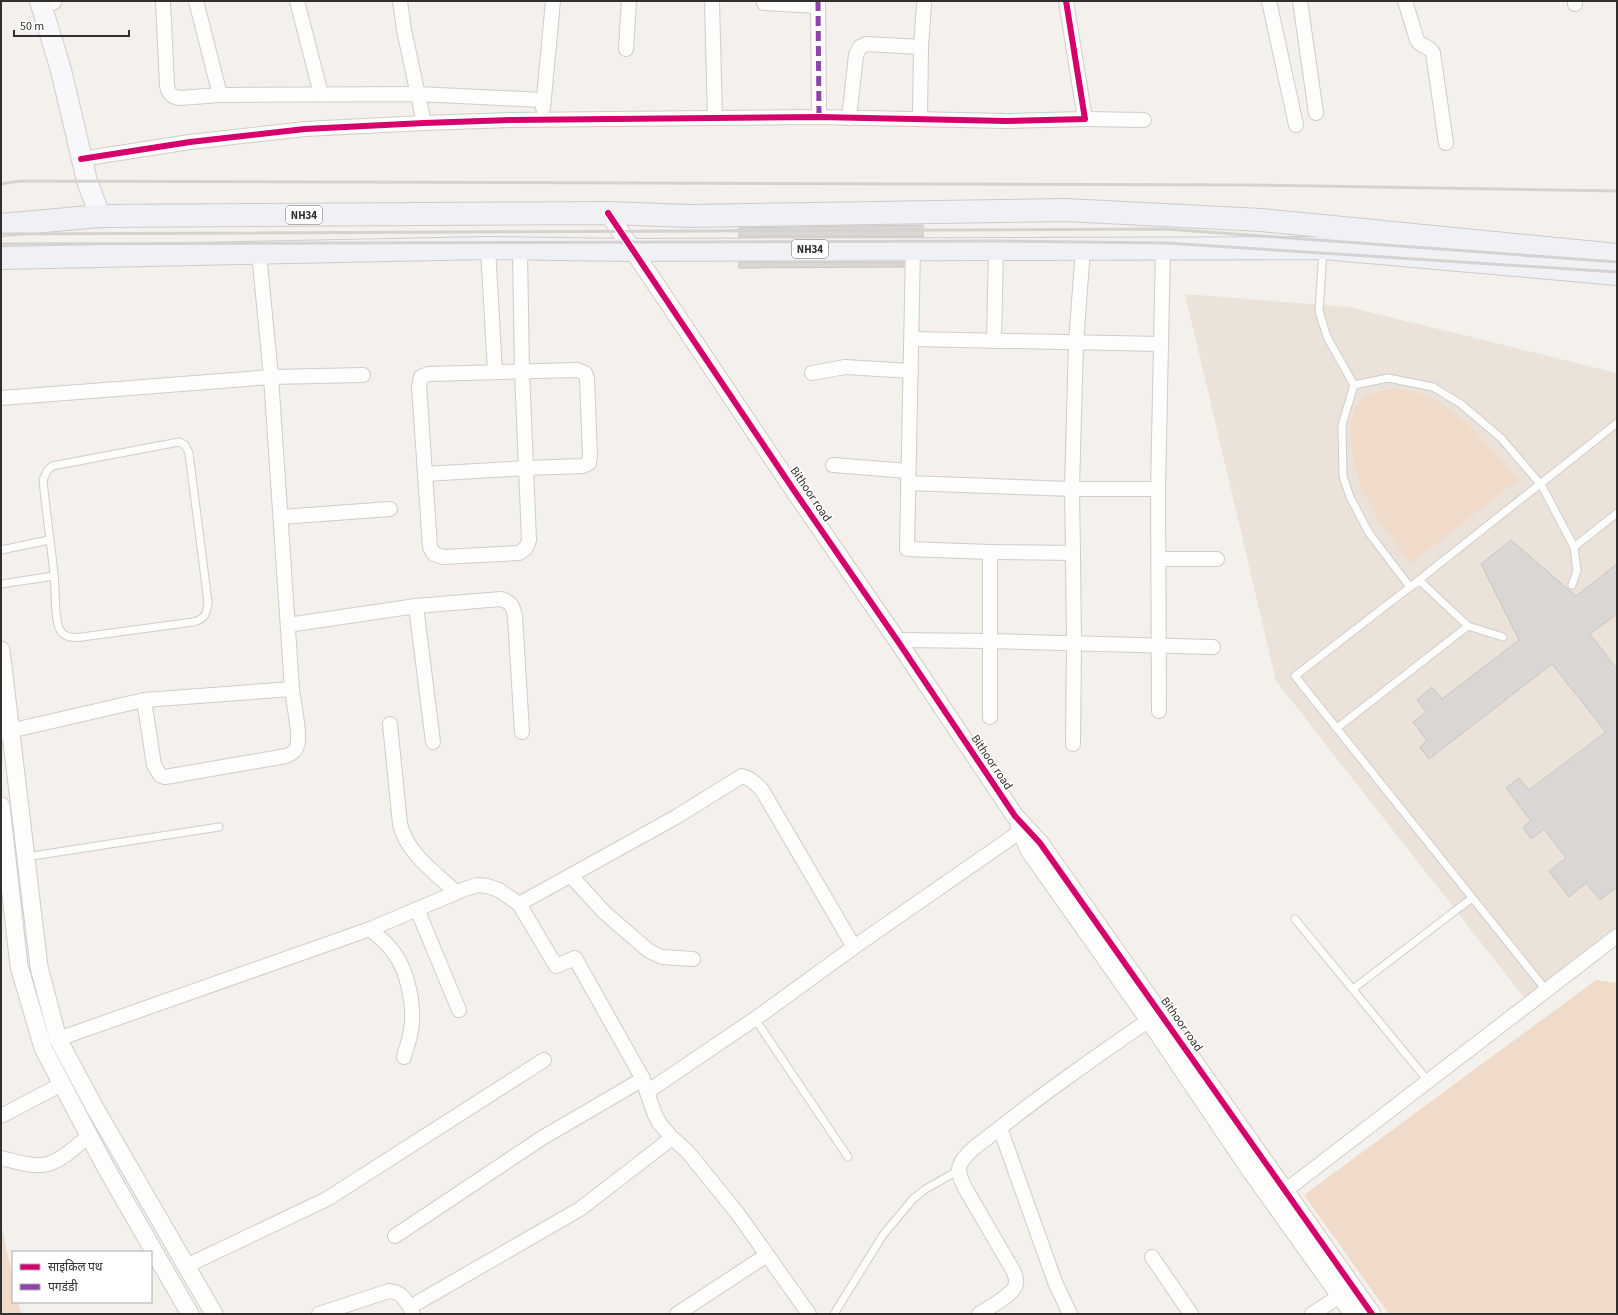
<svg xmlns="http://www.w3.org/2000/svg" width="1618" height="1315" font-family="'Source Sans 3','Noto Sans Devanagari',sans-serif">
<rect width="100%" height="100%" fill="#f4f0ec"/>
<path fill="#ebe2da" d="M1185 294 1349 307 1617 373V929L1526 1000 1276 681Z"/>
<g fill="#f0dbcb">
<path d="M1395 388C1404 391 1416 391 1425 395 1462 411 1492 450 1518 480L1410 564 1379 520 1362 490 1354 464 1350 424 1355 407 1368 394Z"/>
<path d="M1596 980 1617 983V1314H1389L1304 1195Z"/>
<path d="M1 1224 13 1279V1302H18L21 1314H1Z"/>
</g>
<g fill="#d9d6d3" stroke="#c9c5c2">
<path d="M923 225V237H739V228Z"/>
<path d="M739 262H904V267L739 268Z"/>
<path d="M1511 540 1576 596 1617 564V614L1590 634 1617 669V887L1600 900 1586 883 1569 897 1549 871 1566 858 1544 829 1531 839 1523 827 1531 821 1506 788 1519 778 1529 790 1606 732 1552 664 1429 759 1420 747 1427 741 1413 722 1426 712 1417 700 1432 687 1442 699 1519 640 1481 564Z"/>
</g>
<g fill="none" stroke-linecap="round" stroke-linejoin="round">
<defs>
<g id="service">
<path d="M1323 250 1319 311 1327 337 1354 385"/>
<path d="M179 442 185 445 189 453 208 602C207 614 205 619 193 622L82 637C74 638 64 638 60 630 54 620 56 588 54 575 51 543 46 512 43 480L47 471 52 466Z"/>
<path d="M1574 547 1617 513"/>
<path d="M1 550 49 540"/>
<path d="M1 584 54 576"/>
<path d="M1503 637 1468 626 1420 581 1410 587 1369 533 1350 497 1343 476 1342 425 1354 385 1388 378 1433 387 1461 404 1501 438 1542 486 1574 547 1577 571 1572 585"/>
<path d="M1337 728 1468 626"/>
<path d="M26 857 219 827"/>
<path d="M1295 919 1428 1081"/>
<path d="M1353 989 1472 898"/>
<path d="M1546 990 1295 676 1410 587 1617 423"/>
<path d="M755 1019 848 1157"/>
<path d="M834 1314 883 1235 913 1199 924 1190 959 1170"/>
</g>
<g id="minor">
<path d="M163 1 167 85C168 93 171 97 180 98L220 95 418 94 543 100"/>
<path d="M196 1 220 95"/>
<path d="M297 1 321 94"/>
<path d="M400 1 404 30 424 123"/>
<path d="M712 1 715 118"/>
<path d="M818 1 819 117"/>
<path d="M1269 1 1296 125"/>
<path d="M1300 1 1316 113"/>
<path d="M1405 1 1417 40C1421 47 1430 46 1433 53L1446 143"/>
<path d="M764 3 818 6"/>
<path d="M1575 4V1"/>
<path d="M626 49 629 1"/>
<path d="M543 108 553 1"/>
<path d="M849 118 856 55 860 47 866 44 921 47"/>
<path d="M920 119 921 47 924 5"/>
<path d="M1085 119 1144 120"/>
<path d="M81 159 190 142 305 129 424 123 510 120 819 117 1006 121 1085 119 1066 1"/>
<path d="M488 248 495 372"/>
<path d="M913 249 907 549 990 552 1073 553 1072 489 1076 342 1083 249"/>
<path d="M912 339 1161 344"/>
<path d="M994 341 996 249"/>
<path d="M577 370 585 373 587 378 590 456 589 463 583 466 527 468 425 474 419 386 421 377 428 374Z"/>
<path d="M812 373 845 367 911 371"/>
<path d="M1 398 271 377 363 375"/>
<path d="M833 465 908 471"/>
<path d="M425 474 430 547 434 554 443 557 519 553 526 548 529 540 522 371 520 249"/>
<path d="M908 483 1072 489H1158"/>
<path d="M281 517 390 509"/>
<path d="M990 552V717"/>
<path d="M1073 553 1074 644 1073 744"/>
<path d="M1159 559H1217"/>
<path d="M416 606 433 742"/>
<path d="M288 625 416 606 501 599C511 602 513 606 515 616L522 732"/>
<path d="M897 640 989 641 1213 647"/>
<path d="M144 700 154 765 160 775 165 777 286 756C291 754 296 751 297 746 301 736 293 700 292 689L271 377 259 253"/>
<path d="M1159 711 1158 489 1163 248"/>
<path d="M390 724 400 824C406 852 435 873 456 892"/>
<path d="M1 733 144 700 292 689"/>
<path d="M571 876 605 913 649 951 662 957 693 959"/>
<path d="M519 904 676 817 742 776C751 778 756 784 762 790L854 947 1021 831"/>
<path d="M417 909 459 1010"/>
<path d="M370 929C378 936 388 944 394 953 408 971 415 1008 411 1030 410 1039 406 1048 404 1057"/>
<path d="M58 1039 370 929 465 889 477 885 487 886 499 890 519 904 556 966 575 958 643 1079 647 1092 762 1014 854 947"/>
<path d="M647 1092 655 1115 660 1124 672 1138 687 1151 738 1214 809 1314"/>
<path d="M1 1116 62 1084"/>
<path d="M1000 1128 1055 1282 1070 1314"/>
<path d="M1 1158C15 1161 34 1168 48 1164 63 1160 77 1145 89 1136"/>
<path d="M1285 1191 1617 936"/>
<path d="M395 1236 542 1138 643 1079"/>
<path d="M1152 1257 1191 1314"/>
<path d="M186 1266 327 1199 544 1060"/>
<path d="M319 1314 389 1291C401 1292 404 1298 410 1307"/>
<path d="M413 1314 410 1307 580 1209 672 1138"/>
<path d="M677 1314 767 1255"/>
<path d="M979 1314C989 1307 1013 1296 1016 1284 1017 1280 1015 1276 1014 1272L965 1188C962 1181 957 1173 960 1165 966 1151 984 1141 996 1131 1045 1092 1097 1056 1149 1020"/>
<path d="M1312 1314 1340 1296"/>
</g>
<g id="tertiary">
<path d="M41 4 53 1"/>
<path d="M608 213 793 489 897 640 1015 816 1040 843 1372 1314"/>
<path d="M1 650 39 967 58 1039 95 1108 214 1314"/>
<path d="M1 806 19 966 43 1048 105 1166 190 1314"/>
<path d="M1019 826 1029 850 1149 1020 1248 1167 1353 1314"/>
</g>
<path id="secondary" d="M40 1 61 70 87 181 100 216"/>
<g id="trunk">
<path d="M1 225 100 216 608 213 690 216 1066 210 1261 220 1617 255"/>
<path d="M1 258 488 248 632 250 1323 248 1617 274"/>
</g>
</defs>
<use href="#service" stroke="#d0cdca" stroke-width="9"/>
<use href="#minor" stroke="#d0cdca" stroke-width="16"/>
<use href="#tertiary" stroke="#d0cdca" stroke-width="19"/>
<use href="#secondary" stroke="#d0cdca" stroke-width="22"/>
<use href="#trunk" stroke="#ceccca" stroke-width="24"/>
<use href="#service" stroke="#fdfdfc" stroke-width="7"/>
<use href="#minor" stroke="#fdfdfc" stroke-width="14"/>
<use href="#tertiary" stroke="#fdfdfc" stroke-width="17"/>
<use href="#secondary" stroke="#f8f8fa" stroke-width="20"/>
<use href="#trunk" stroke="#f0f1f5" stroke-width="22"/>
<g stroke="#d5d3d2" stroke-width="3">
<path d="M1 184 21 181 1254 185 1617 191"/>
<path d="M1 234 1166 229 1617 262"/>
<path d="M1 244 999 241 1166 243 1617 272"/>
</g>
<path stroke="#8e44ad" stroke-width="5" stroke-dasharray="10 5" stroke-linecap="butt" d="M818 1 819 117H823"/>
<defs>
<g id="cycleway">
<path d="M81 159 190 142 305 129 424 123 510 120 819 117 1006 121 1085 119 1066 1"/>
<path d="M608 213 793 489 897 640 1015 816 1040 843 1372 1314"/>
</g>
</defs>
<use href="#cycleway" stroke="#fff" stroke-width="8"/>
<use href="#cycleway" stroke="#d6006c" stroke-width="6"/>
</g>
<g text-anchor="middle" stroke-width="3.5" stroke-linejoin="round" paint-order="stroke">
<g fill="#fff" stroke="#6f6d6b" stroke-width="1">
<rect x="286" y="206" width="36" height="18" rx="3"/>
<rect x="792" y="240" width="36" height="18" rx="3"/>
</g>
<g font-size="11" font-weight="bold" fill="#312e2c">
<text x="304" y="219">NH34</text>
<text x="810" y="253">NH34</text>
</g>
<g font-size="12" fill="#312e2c" stroke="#fff">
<text transform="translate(811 494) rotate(56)" y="4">Bithoor road</text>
<text transform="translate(992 762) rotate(56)" y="4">Bithoor road</text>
<text transform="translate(1182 1024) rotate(55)" y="4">Bithoor road</text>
</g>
</g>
<rect width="1618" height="1315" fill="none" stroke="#312e2c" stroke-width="4"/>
<rect x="12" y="1251" width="140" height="52" fill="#ffffff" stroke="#adabab"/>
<rect x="20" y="1264" width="20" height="6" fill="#d6006c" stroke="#adabab"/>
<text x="48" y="1271" font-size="12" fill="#312e2c">साइकिल पथ</text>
<rect x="20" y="1284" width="20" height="6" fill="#8e44ad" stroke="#adabab"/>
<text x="48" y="1291" font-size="12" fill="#312e2c">पगडंडी</text>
<path d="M14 30v6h115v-6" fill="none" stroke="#312e2c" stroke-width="2"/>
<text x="20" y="30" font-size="12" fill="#312e2c" stroke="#ffffff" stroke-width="3" paint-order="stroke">50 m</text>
</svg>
